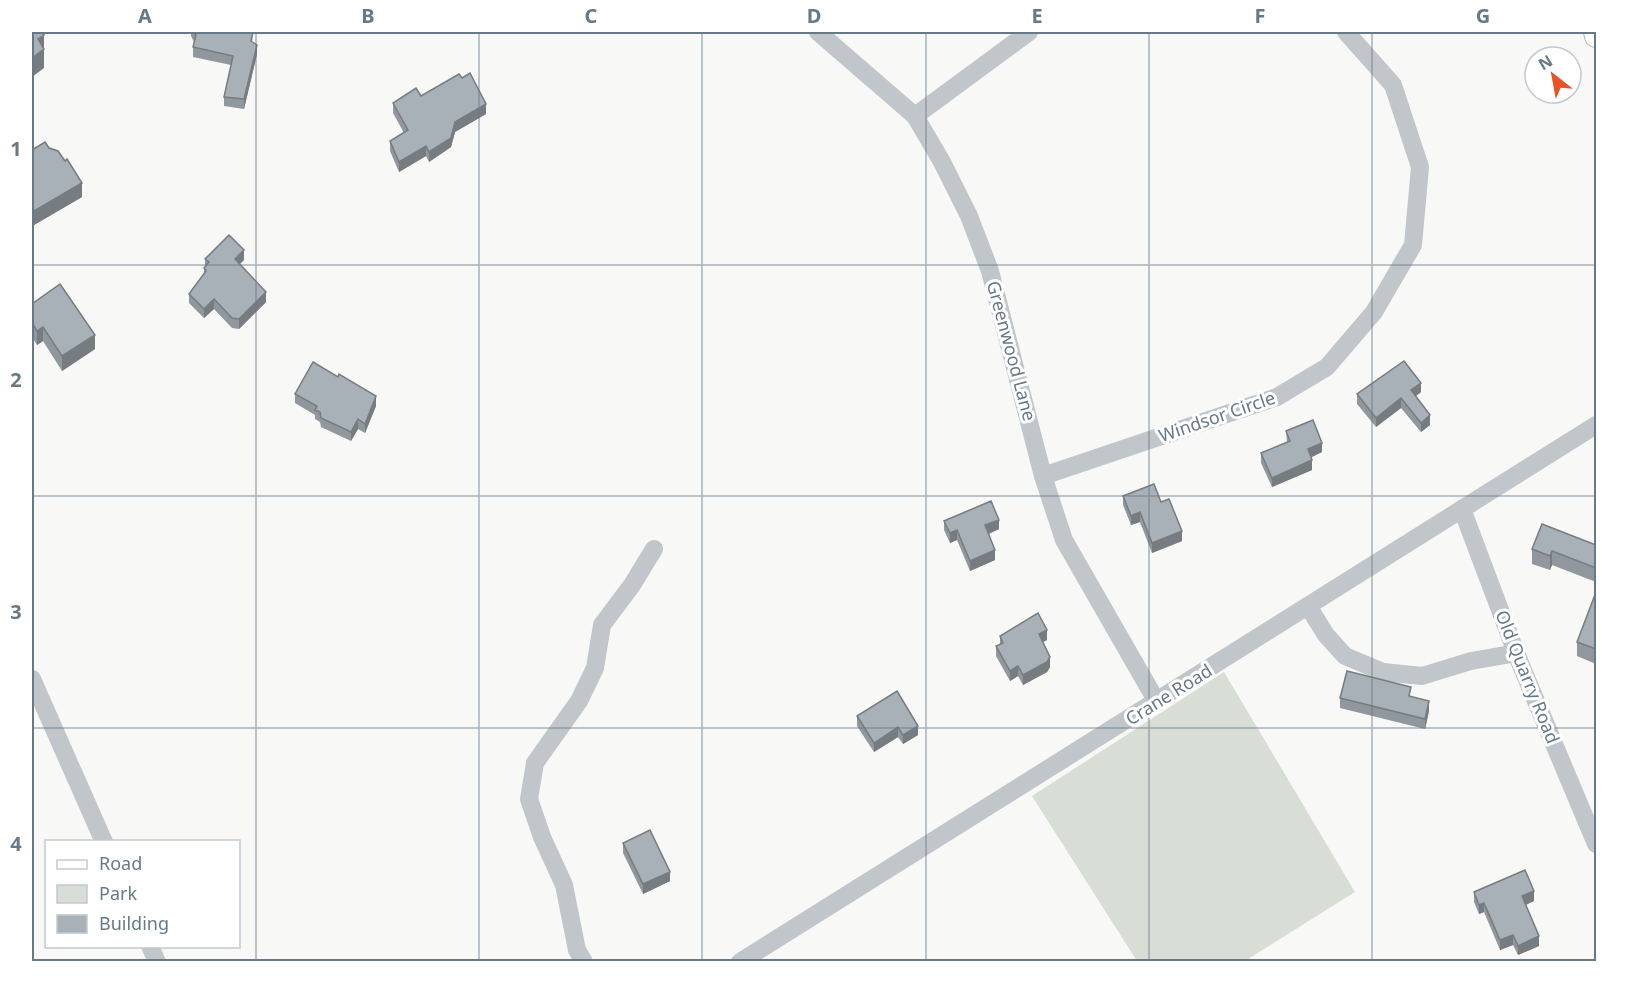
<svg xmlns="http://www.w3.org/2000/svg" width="1628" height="993" font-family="'Noto Sans',sans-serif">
<rect width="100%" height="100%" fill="#f8f8f6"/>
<path fill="#d8ddd5" d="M1224 672 1355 892 1245 961H1137L1032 796Z"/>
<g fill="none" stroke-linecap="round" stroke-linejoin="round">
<defs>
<path id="major" d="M1595 32 1596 36"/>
</defs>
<use href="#major" stroke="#b3b8bc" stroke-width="24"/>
<g stroke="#c1c6ca" stroke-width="18">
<path d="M818 32 915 116 942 162 969 216 990 271 1043 476 1064 540 1157 702"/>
<path d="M915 116 1029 32"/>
<path d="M1043 476 1277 397 1327 367 1374 312 1413 245 1420 167 1393 85 1346 32"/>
<path d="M1462 509 1520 663 1596 844"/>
<path d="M1308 606 1326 635 1345 656 1383 672 1422 676 1471 661 1517 653"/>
<path d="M32 679 104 842"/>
<path d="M150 946 157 962"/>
<path d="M584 962 577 950 564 885 542 837 529 799 535 763 579 701 595 668 602 625 632 585 654 549"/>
<path d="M740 962 1596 425"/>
</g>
<use href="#major" stroke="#fff" stroke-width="22"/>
</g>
<g fill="#90989d">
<path d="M191 32H253L252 42 257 54 244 109 224 106V97L231 65 193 57V47L194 42 191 36Z"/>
<path d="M421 96 486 114 455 132 451 147 429 162 426 156 399 172 390 151V141L404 133 393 113V103Z"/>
<path d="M32 150 82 197 34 225 32 221Z"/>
<path d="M205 259 244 260 239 264 266 302 239 329 232 328 214 309 204 318 189 303V294L204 274V268L205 266Z"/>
<path d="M32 304 95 349 62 371 43 341 37 345 32 337Z"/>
<path d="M1421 392 1416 396 1430 425 1421 432 1401 408 1376 427 1357 404V394Z"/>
<path d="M295 394 376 406 365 433 358 429 351 441 321 427 320 422 315 419V415L295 403Z"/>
<path d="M1286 431 1322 452 1311 457 1312 470 1272 487 1261 463V453L1287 442Z"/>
<path d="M1123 496 1161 502 1182 541 1152 553 1140 522 1131 525 1123 505Z"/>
<path d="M944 521 999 529 989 534 995 560 970 571 957 540 950 543 944 530Z"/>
<path d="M1596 545V582L1552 565 1550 570 1532 564V549Z"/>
<path d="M1596 592V664L1577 656V642Z"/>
<path d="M1000 636 1047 640 1043 642 1050 667 1047 672 1023 685 1018 676 1010 681 996 656V646L1000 645Z"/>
<path d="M897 691 918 735 903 744 898 737 874 752 857 726V716Z"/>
<path d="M1411 696 1429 711 1425 729 1340 708V698Z"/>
<path d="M623 843 670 881 643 894 623 853Z"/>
<path d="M1474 892 1534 901 1526 905 1539 946 1518 955 1513 945 1500 950 1484 912 1479 914 1474 902Z"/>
</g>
<g fill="#767c80">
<path d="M44 35V68L32 77V58L38 39Z"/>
<path d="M257 45V54L244 109V99Z"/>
<path d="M486 104V114L455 132 451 147 429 162V152L455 122Z"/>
<path d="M426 146V156L399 172V162Z"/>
<path d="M82 183V197L34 225V211Z"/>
<path d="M244 250V260L235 269V259Z"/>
<path d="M266 292V302L239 329V319Z"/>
<path d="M214 299V309L204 318V309Z"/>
<path d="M43 327V341L37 345V331Z"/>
<path d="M95 335V349L62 371V356Z"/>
<path d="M1421 383V392L1411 400V390Z"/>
<path d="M376 396V406L365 433V424Z"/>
<path d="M1401 398V408L1376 427V418Z"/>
<path d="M1430 415V425L1421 432V423Z"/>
<path d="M358 419V429L351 441V432Z"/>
<path d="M1322 443V452L1308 459V449Z"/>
<path d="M1312 460V470L1272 487V478Z"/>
<path d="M1140 512V522L1131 525V516Z"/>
<path d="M999 520V529L985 535V525Z"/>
<path d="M957 530V540L950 543V533Z"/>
<path d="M1182 531V541L1152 553V543Z"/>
<path d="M995 550V560L970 571V561Z"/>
<path d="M1552 551V565L1550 570V556Z"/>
<path d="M1047 630V640L1039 644V634Z"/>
<path d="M1050 657V667L1047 672 1023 685V675Z"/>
<path d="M1018 666V676L1010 681V671Z"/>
<path d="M1429 701V711L1425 729V719Z"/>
<path d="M918 726V735L903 744V735Z"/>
<path d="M898 727V737L874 752V743Z"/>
<path d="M670 872V881L643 894V884Z"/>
<path d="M1534 891V901L1522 906V896Z"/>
<path d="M1484 903V912L1479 914V905Z"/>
<path d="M1513 935V945L1500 950V940Z"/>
<path d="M1539 936V946L1518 955V946Z"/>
</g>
<g fill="#a8b1b7" stroke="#767c80" stroke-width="1.5">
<path d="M32 32H41L44 35 38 39 44 49 32 58Z"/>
<path d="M194 32H253L251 41 257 45 244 99 224 97 233 56 193 47 196 35Z"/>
<path d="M470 73 486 104 455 122 451 138 429 152 426 146 399 162 390 141 408 130 393 103 416 88 421 96 459 74 462 78Z"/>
<path d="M45 142 49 148 58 151 65 161 67 159 82 183 34 211 32 207V150Z"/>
<path d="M229 235 244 250 235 259 266 292 239 319 232 318 214 299 204 309 189 294 206 271 204 268 209 262 205 259Z"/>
<path d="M60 284 95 335 62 356 43 327 37 331 32 322V304Z"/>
<path d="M1404 361 1421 383 1411 390 1430 415 1421 423 1401 398 1376 418 1357 394Z"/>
<path d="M313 362 338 377 339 374 376 396 365 424 358 419 351 432 321 418 320 412 315 410 317 406 295 394Z"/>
<path d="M1313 420 1322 443 1308 449 1312 460 1272 478 1261 453 1290 441 1286 431Z"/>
<path d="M1154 484 1161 502 1169 499 1182 531 1152 543 1140 512 1131 516 1123 496Z"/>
<path d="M991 501 999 520 985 525 995 550 970 561 957 530 950 533 944 521Z"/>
<path d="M1542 524 1596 545V568L1552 551 1550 556 1532 549Z"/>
<path d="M1596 592V649L1577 642Z"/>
<path d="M1038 613 1047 630 1039 634 1050 657 1047 662 1023 675 1018 666 1010 671 996 646 1003 643 1000 636Z"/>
<path d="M1347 671 1411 687 1409 696 1429 701 1425 719 1340 698Z"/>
<path d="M897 691 918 726 903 735 898 727 874 743 857 716Z"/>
<path d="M650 830 670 872 643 884 623 843Z"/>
<path d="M1525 870 1534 891 1522 896 1539 936 1518 946 1513 935 1500 940 1484 903 1479 905 1474 892Z"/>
</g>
<path fill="none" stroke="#677987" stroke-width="1.5" stroke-opacity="0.55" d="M256 32V962M479 32V962M702 32V962M926 32V962M1149 32V962M1372 32V962M32 265H1596M32 496H1596M32 728H1596"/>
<g text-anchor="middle" stroke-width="6" stroke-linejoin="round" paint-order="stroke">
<g font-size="18" fill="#677987" stroke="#fff">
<text transform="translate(1011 351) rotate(75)" y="6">Greenwood Lane</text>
<text transform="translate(1217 417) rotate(-19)" y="6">Windsor Circle</text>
<text transform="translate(1527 677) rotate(68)" y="6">Old Quarry Road</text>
<text transform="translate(1169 695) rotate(-32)" y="6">Crane Road</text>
</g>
</g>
<rect width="1628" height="993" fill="none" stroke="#ffffff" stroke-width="66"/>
<rect x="45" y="840" width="195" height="108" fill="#ffffff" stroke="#c2c9cf" stroke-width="1.5"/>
<rect x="57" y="860" width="30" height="9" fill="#ffffff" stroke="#c2c9cf" stroke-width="1.5"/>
<text x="99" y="870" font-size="18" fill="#677987">Road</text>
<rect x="57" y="885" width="30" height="18" fill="#d8ddd5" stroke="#c2c9cf" stroke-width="1.5"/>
<text x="99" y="900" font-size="18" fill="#677987">Park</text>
<rect x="57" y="915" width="30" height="18" fill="#a8b1b7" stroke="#c2c9cf" stroke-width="1.5"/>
<text x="99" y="930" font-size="18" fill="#677987">Building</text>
<g transform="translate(1553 75) rotate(329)"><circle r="28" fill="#ffffff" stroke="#c2c9cf" stroke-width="1.5"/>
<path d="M0-4.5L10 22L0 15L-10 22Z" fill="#e75227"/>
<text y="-9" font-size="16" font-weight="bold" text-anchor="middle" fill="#677987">N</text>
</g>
<rect x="33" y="33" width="1562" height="927" fill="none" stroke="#677987" stroke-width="2"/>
<g font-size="20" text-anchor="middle" font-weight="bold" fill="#677987">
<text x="145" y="23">A</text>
<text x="368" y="23">B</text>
<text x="591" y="23">C</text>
<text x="814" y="23">D</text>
<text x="1037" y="23">E</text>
<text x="1260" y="23">F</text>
<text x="1483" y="23">G</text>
<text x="16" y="156">1</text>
<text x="16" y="387">2</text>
<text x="16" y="619">3</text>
<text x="16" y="851">4</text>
</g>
</svg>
